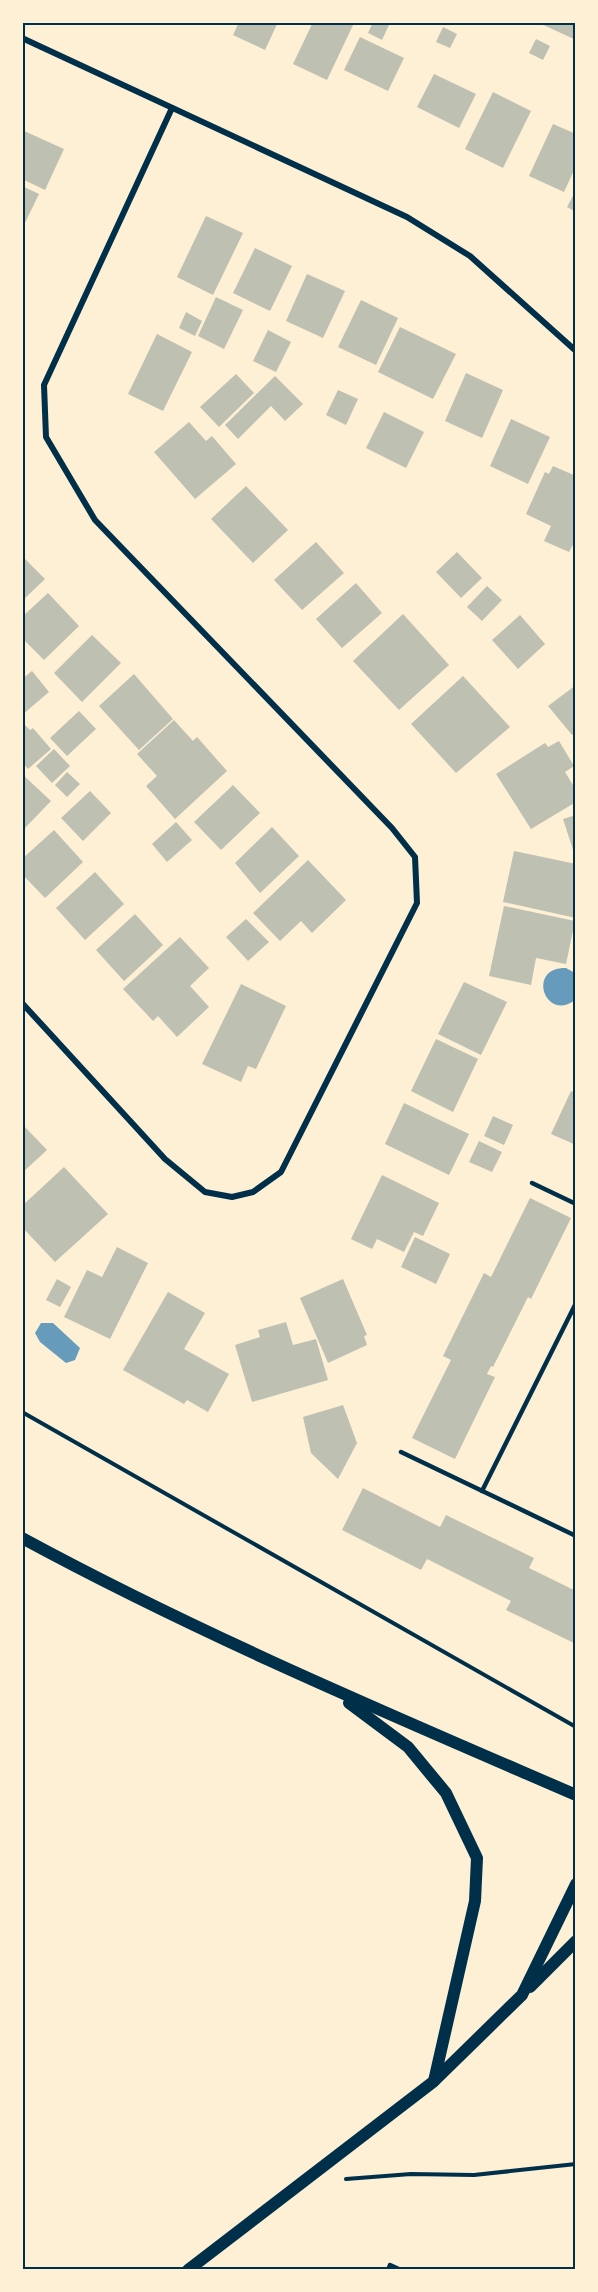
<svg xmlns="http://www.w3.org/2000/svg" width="598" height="2292" font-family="Arial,sans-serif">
<rect width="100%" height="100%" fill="#fdf0d5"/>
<g fill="#669bbc">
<path d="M566 968 575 973V1000C545 1023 526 967 566 968Z"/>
<path d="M41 1323H53L80 1348 75 1360 66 1363 40 1342 35 1333Z"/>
</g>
<g fill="#bec0b2">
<path d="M239 22H278L265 50 233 35Z"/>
<path d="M313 22 354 23 327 80 293 64Z"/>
<path d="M373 22 389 25 382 40 368 33Z"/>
<path d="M537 22H576V40Z"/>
<path d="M443 27 457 34 450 48 436 42Z"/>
<path d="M360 37 404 58 388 91 344 70Z"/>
<path d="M536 39 550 46 543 60 529 53Z"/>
<path d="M434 74 476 94 459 128 417 107Z"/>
<path d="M493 92 531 111 503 168 465 149Z"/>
<path d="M553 124 576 134V166L564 192 529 176Z"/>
<path d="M22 130 64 149 45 190 22 179Z"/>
<path d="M22 186 39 194 22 229Z"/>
<path d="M576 190V212L567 207Z"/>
<path d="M206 216 243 233 213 295 177 277Z"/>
<path d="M255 248 292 266 270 311 233 293Z"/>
<path d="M307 274 345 291 323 338 286 321Z"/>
<path d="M216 297 243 310 224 349 198 336Z"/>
<path d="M361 300 398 318 376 365 338 347Z"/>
<path d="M186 312 202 321 195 336 179 328Z"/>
<path d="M400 327 456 354 433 399 378 372Z"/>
<path d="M268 330 291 342 276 372 253 361Z"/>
<path d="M157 334 192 352 163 411 128 394Z"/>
<path d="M466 373 503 390 482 438 445 421Z"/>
<path d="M236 374 254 393 219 427 200 407Z"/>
<path d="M275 376 303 404 285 421 271 406 238 439 225 425Z"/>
<path d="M338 390 358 399 346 425 326 415Z"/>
<path d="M384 412 424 432 406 468 366 448Z"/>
<path d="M511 419 550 437 528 484 490 466Z"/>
<path d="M189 422 206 441 212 436 236 464 195 499 154 452Z"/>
<path d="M553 466 576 476V539L569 552 544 541 551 526 526 514 545 472 549 474Z"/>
<path d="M246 486 288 530 253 563 211 519Z"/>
<path d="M316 542 344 573 302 610 274 580Z"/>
<path d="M457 552 482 578 461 598 436 572Z"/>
<path d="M22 556 45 579 22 601Z"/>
<path d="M356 583 382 613 342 648 316 619Z"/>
<path d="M487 586 502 600 482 621 467 607Z"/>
<path d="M48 593 79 626 44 660 22 638V617Z"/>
<path d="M403 614 449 665 399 710 353 661Z"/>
<path d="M520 615 545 644 518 669 492 640Z"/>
<path d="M92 635 121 663 82 702 54 673Z"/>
<path d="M32 671 49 692 22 715V679Z"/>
<path d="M134 674 173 719 139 750 99 706Z"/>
<path d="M463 676 510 727 456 773 411 724Z"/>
<path d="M576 685V732L572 735 548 706Z"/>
<path d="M79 711 96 729 67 756 50 738Z"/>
<path d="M174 720 193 741 197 737 227 771 175 819 146 786 157 776 137 754Z"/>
<path d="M22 722 30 730 33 728 51 749 28 769 22 762Z"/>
<path d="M559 741 574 766 565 772 576 790V802L531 829 496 774 545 743 548 747Z"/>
<path d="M54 749 70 766 52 783 36 766Z"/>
<path d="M67 772 80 784 67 797 55 785Z"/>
<path d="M22 774 51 801 24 829 22 828Z"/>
<path d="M233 785 260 813 221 850 194 822Z"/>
<path d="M90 791 111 813 83 841 61 818Z"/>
<path d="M576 815V856H575L563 819Z"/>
<path d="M176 822 192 840 167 862 152 844Z"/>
<path d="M272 827 299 856 260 893 235 863Z"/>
<path d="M54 830 83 862 45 898 22 874V859Z"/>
<path d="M514 851 576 864V918L503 902Z"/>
<path d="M308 860 346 900 312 933 301 921 280 941 253 913Z"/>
<path d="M95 872 124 904 85 940 56 908Z"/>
<path d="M504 906 575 921 566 964 536 958 531 985 489 976Z"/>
<path d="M135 914 163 945 124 981 96 950Z"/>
<path d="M246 919 269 942 248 961 226 937Z"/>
<path d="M180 937 209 968 190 986 209 1007 177 1037 158 1016 153 1021 123 989Z"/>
<path d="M464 982 507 1002 481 1055 438 1034Z"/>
<path d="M241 984 286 1006 256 1069 248 1066 241 1082 202 1064Z"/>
<path d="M436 1039 478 1059 453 1112 411 1091Z"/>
<path d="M571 1091 576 1093V1145L551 1134Z"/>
<path d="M404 1103 469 1134 449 1175 385 1144Z"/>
<path d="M493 1116 513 1125 504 1145 484 1136Z"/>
<path d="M22 1124 47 1150 22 1173Z"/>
<path d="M479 1141 502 1152 492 1172 469 1162Z"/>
<path d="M64 1167 108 1214 55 1262 22 1227V1206Z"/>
<path d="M382 1175 439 1203 423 1236 414 1232 404 1252 377 1239 372 1249 351 1239Z"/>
<path d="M530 1198 571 1218 531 1299 528 1297 493 1367 491 1366 487 1374 495 1377 455 1459 412 1438 451 1360 443 1356 484 1273 491 1277Z"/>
<path d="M415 1237 450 1254 436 1284 401 1267Z"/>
<path d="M117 1247 148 1263 110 1339 64 1317 87 1270 102 1277Z"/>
<path d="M57 1279 71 1287 60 1307 46 1300Z"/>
<path d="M343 1279 367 1335 364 1336 367 1345 328 1363 300 1298Z"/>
<path d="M168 1292 205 1313 184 1349 229 1374 208 1412 187 1400 184 1404 123 1370Z"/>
<path d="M286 1322 293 1345 316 1339 328 1380 252 1402 235 1345 260 1337 258 1330Z"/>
<path d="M343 1405 357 1443 338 1479 311 1453 303 1417Z"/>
<path d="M363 1488 440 1527 446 1515 534 1558 529 1568 576 1591V1644L506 1610 511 1601 427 1559 421 1570 342 1530Z"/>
</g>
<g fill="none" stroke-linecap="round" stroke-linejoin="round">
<g stroke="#003049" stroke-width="4">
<path d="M22 1412 576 1727"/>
<path d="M346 2179 411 2174 474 2175 576 2164"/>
</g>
<g stroke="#003049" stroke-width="4.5">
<path d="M532 1183 576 1204"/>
<path d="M401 1452 576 1536"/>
<path d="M482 1491 576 1303"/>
<path d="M388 2270 390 2265 401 2270"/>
</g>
<g stroke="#003049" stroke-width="6">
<path d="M22 38 407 217 470 256 576 351"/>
<path d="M22 1003 165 1159 205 1192 232 1197 253 1192 281 1172 417 903 415 857 392 828 95 520 46 437 44 385 172 108"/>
</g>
<g stroke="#003049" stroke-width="12">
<path d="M22 1538C201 1635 389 1714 576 1795"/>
<path d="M349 1703 408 1747 446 1793 477 1858 475 1901 434 2081"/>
<path d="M530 1987 576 1941"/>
<path d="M188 2270 433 2082 522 1995 576 1884"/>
</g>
</g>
<rect width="598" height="2292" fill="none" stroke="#fdf0d5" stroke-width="48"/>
<rect x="24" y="24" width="550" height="2244" fill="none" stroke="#003049" stroke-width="2"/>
</svg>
